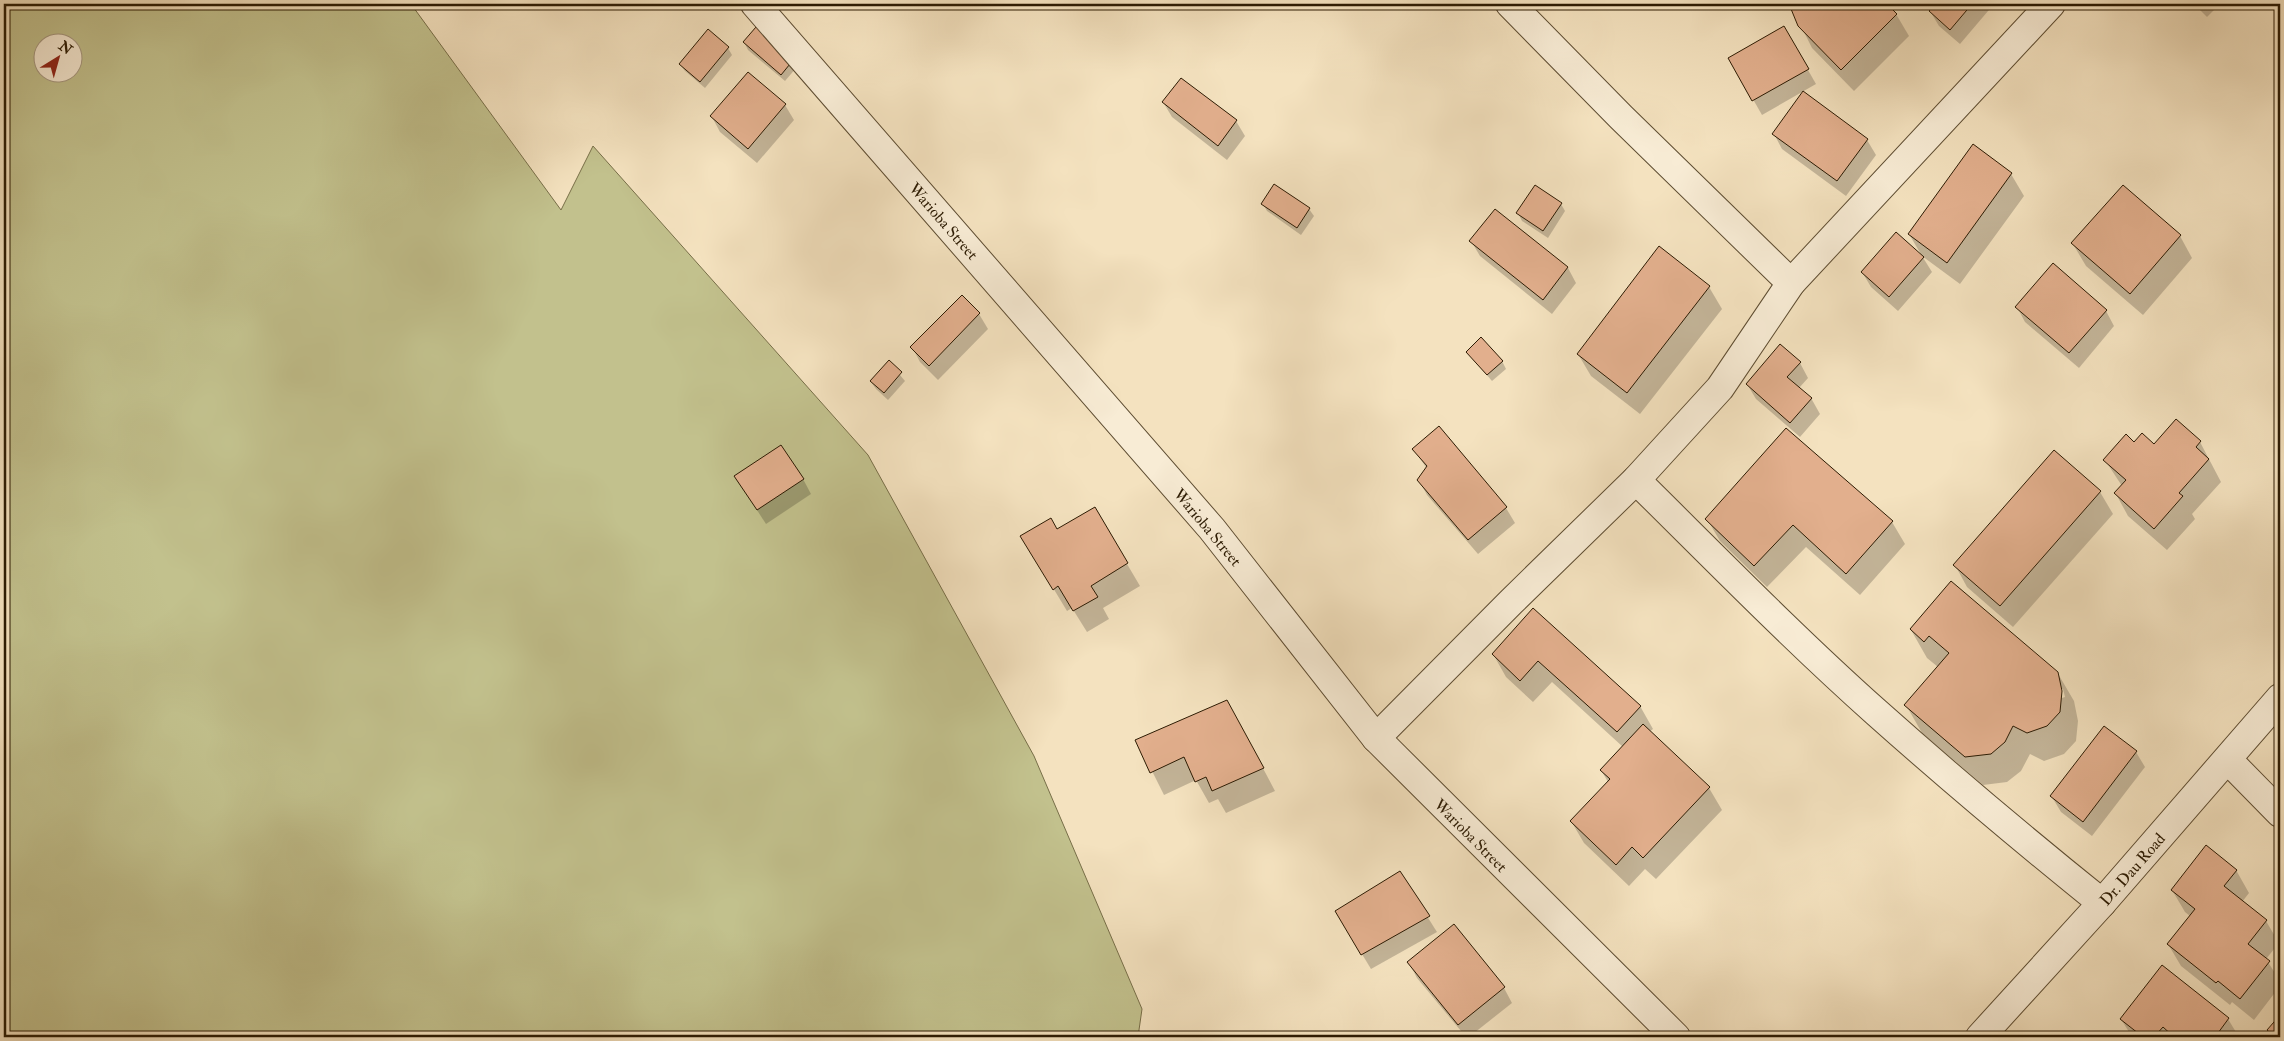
<svg xmlns="http://www.w3.org/2000/svg" width="2284" height="1041" font-family="'IM FELL Double Pica',serif">
<rect width="100%" height="100%" fill="#f4e2bf"/>
<filter id="stains"><feTurbulence type="fractalNoise" baseFrequency=".004" numOctaves="4"/><feColorMatrix values="0 0 0 0 .2 0 0 0 0 .09 0 0 0 0 .02 0 0 0 .5 -.17"/></filter>
<radialGradient id="worn" r=".72"><stop offset=".6" stop-color="#630" stop-opacity="0"/><stop offset="1" stop-color="#630" stop-opacity=".3"/></radialGradient>
<path fill="#c2c18d" stroke="#776e48" fill-rule="evenodd" d="M4 4H411L561 210 593 146 868 455 1034 756 1142 1009 1138 1037H4ZM42 42H72V72H42Z"/>
<g fill="#0003" fill-rule="evenodd">
<path d="M1790 4H1886L1896 14 1909 36 1854 91 1812 48Z"/>
<path d="M1937 4H1994L1960 44 1939 26 1930 11Z"/>
<path d="M2194 4H2220L2207 17Z"/>
<path d="M1784 28 1816 84 1762 115 1730 59Z"/>
<path d="M744 42 797 67 785 81 748 50Z"/>
<path d="M728 48 732 55 705 88 685 71 680 64Z"/>
<path d="M1803 93 1867 140 1876 155 1846 196 1782 149 1774 134Z"/>
<path d="M1163 102 1236 121 1245 136 1227 160 1172 117Z"/>
<path d="M785 105 794 120 757 163 720 132 712 117Z"/>
<path d="M1973 146 2011 174 2024 196 1960 284 1922 256 1932 272 1898 311 1871 287 1862 272 1922 256 1909 234Z"/>
<path d="M1274 186 1309 209 1314 216 1301 235 1267 211 1263 204Z"/>
<path d="M1561 204 1565 211 1548 238 1522 221 1518 213Z"/>
<path d="M1495 210 1568 268 1576 283 1552 314 1480 256 1471 241Z"/>
<path d="M2180 236 2192 258 2143 315 2086 266 2073 244Z"/>
<path d="M1709 287 1722 309 1640 414 1591 376 1578 354Z"/>
<path d="M962 296 979 314 988 329 938 380 920 362 912 347Z"/>
<path d="M2017 307 2106 311 2114 326 2079 368 2025 322Z"/>
<path d="M1467 352 1502 361 1506 369 1492 381Z"/>
<path d="M889 362 905 381 888 400 876 389 871 382Z"/>
<path d="M1800 363 1808 378 1799 388 1811 398 1820 414 1800 437 1756 399 1747 384Z"/>
<path d="M1438 427 1506 508 1515 523 1478 554 1427 495 1419 480 1427 469 1414 449Z"/>
<path d="M1786 430 1892 522 1905 544 1860 595 1806 547 1767 587 1720 541 1707 519Z"/>
<path d="M2200 442 2221 482 2192 514 2195 519 2167 550 2128 516 2116 494 2122 486 2105 460 2135 444 2154 446Z"/>
<path d="M735 476 803 479 811 494 766 524Z"/>
<path d="M2100 492 2113 514 2013 627 1967 587 1955 565Z"/>
<path d="M1094 508 1140 586 1103 608 1109 619 1087 632 1072 608 1067 611 1035 558 1057 531Z"/>
<path d="M1534 610 1640 706 1653 729 1649 732 1709 788 1722 810 1656 879 1645 869 1629 886 1584 843 1571 821 1608 782 1601 770 1623 747 1552 682 1533 702 1506 677 1493 654Z"/>
<path d="M1911 630 2057 672 2074 701 2078 721 2076 741 2064 754 2044 761 2030 754 2021 771 2007 782 1983 785 1922 733 1906 705 1938 667 1927 658ZM2060 689H2063L2065 697 2062 698Z"/>
<path d="M1239 723 1275 791 1226 813 1218 799 1209 803 1196 780 1164 795 1137 741Z"/>
<path d="M2105 728 2136 752 2145 767 2092 836 2061 812 2052 797Z"/>
<path d="M2236 870 2249 893 2242 902 2266 921 2279 943 2266 959 2280 981V986L2254 1020 2232 1002 2230 1005 2181 966 2168 944 2190 916 2185 912 2172 890Z"/>
<path d="M1399 872 1437 932 1371 969 1336 911Z"/>
<path d="M1409 963 1504 988 1512 1003 1469 1037H1466L1417 978Z"/>
<path d="M2121 1019H2228L2239 1037H2132Z"/>
</g>
<g fill="#e2af8d" stroke="#2c1b03">
<path d="M1789 4H1887L1897 14 1841 70 1798 26Z"/>
<path d="M1935 4H1972L1950 30 1929 11Z"/>
<path d="M1784 26 1809 69 1752 101 1728 58Z"/>
<path d="M756 27 794 59 781 75 743 42Z"/>
<path d="M708 29 729 47 700 82 679 64Z"/>
<path d="M748 72 786 104 748 149 710 116Z"/>
<path d="M1181 78 1237 120 1218 146 1162 102Z"/>
<path d="M1803 91 1868 139 1837 181 1772 134Z"/>
<path d="M1973 144 2012 173 1947 263 1908 234Z"/>
<path d="M1274 184 1310 208 1297 228 1261 204Z"/>
<path d="M1535 185 1562 203 1543 231 1516 213Z"/>
<path d="M2123 185 2181 235 2130 294 2071 243Z"/>
<path d="M1495 209 1568 267 1543 300 1469 241Z"/>
<path d="M1896 232 1924 257 1889 297 1861 272Z"/>
<path d="M1659 246 1710 286 1627 393 1577 354Z"/>
<path d="M2053 263 2107 310 2069 353 2015 307Z"/>
<path d="M962 295 980 313 929 366 910 347Z"/>
<path d="M1481 337 1503 361 1487 375 1466 352Z"/>
<path d="M1780 344 1801 362 1787 377 1812 398 1790 423 1746 384Z"/>
<path d="M889 360 902 372 884 393 870 381Z"/>
<path d="M2176 419 2201 441 2196 447 2209 459 2179 493 2183 496 2154 529 2114 493 2126 480 2103 460 2126 434 2134 442 2142 433 2154 444Z"/>
<path d="M1439 426 1507 507 1468 540 1417 480 1427 466 1412 449Z"/>
<path d="M1786 428 1893 521 1846 574 1793 525 1754 566 1705 519Z"/>
<path d="M781 445 804 479 757 510 734 476Z"/>
<path d="M2054 450 2101 491 2000 606 1953 565Z"/>
<path d="M1095 507 1128 563 1091 586 1098 597 1073 611 1058 586 1053 590 1020 536 1051 518 1057 529Z"/>
<path d="M1951 581 2058 672 2062 691 2060 712 2047 726 2027 733 2013 726 2005 742 1991 754 1965 757 1904 705 1949 653 1929 636 1924 642 1910 629Z"/>
<path d="M1533 608 1641 706 1617 732 1538 661 1520 681 1492 654Z"/>
<path d="M1227 700 1264 768 1212 791 1206 777 1195 782 1184 757 1150 773 1135 740Z"/>
<path d="M1643 724 1710 787 1643 858 1632 847 1616 865 1570 821 1610 779 1600 770Z"/>
<path d="M2104 726 2137 751 2083 822 2050 796Z"/>
<path d="M2206 845 2237 870 2224 886 2267 920 2248 944 2270 961 2240 999 2218 981 2216 983 2167 944 2195 909 2171 890Z"/>
<path d="M1400 871 1430 916 1361 955 1335 911Z"/>
<path d="M1454 924 1505 987 1458 1025 1407 962Z"/>
<path d="M2162 965 2229 1018 2218 1033 2224 1037H2174L2163 1027 2154 1037H2143L2120 1019Z"/>
<path d="M2280 1015V1037H2275L2267 1030Z"/>
</g>
<g fill="none" stroke-linecap="round" stroke-linejoin="round">
<defs>
<g id="minor">
<path d="M755 4 1212 529 1376 738 1676 1037"/>
<path d="M1510 4 1621 117 1791 283"/>
<path d="M1636 480C1715 558 1793 638 1876 712 1950 778 2025 841 2102 903"/>
<path d="M1376 738 1511 602 1636 480 1720 388 1791 283 2051 4"/>
<path d="M2228 760 2280 813"/>
<path d="M1980 1037 2102 903 2280 698"/>
</g>
</defs>
<use href="#minor" stroke="#5e4d32" stroke-width="30"/>
<use href="#minor" stroke="#f8ecd5" stroke-width="28"/>
</g>
<g text-anchor="middle" stroke-width="5" stroke-linejoin="round" paint-order="stroke">
<g font-size="16" fill="#2c1b03" stroke="#f8ecd5">
<text transform="translate(944 221) rotate(49)" y="6">Warioba Street</text>
<text transform="translate(1208 527) rotate(50)" y="6">Warioba Street</text>
<text transform="translate(1471 835) rotate(45)" y="6">Warioba Street</text>
<text transform="translate(2132 869) rotate(-49)" y="6">Dr. Dau Road</text>
</g>
</g>
<rect width="2284" height="1041" fill="none" stroke="#f4e2bf" stroke-width="20"/>
<rect x="5" y="5" width="2274" height="1031" fill="none" stroke="#2c1b03" stroke-width="2.5"/>
<rect x="10" y="10" width="2264" height="1021" fill="none" stroke="#2c1b03"/>
<g transform="translate(58 58) rotate(37)"><circle r="24" fill="#f8ecd5" stroke="#a69881"/>
<path d="M0-4L9 19L0 12L-9 19Z" fill="#8f2418"/>
<text y="-8" font-size="14" font-weight="bold" text-anchor="middle" fill="#2c1b03">N</text>
</g>
<rect width="100%" height="100%" filter="url(#stains)"/>
<rect width="100%" height="100%" fill="url(#worn)"/>
</svg>
